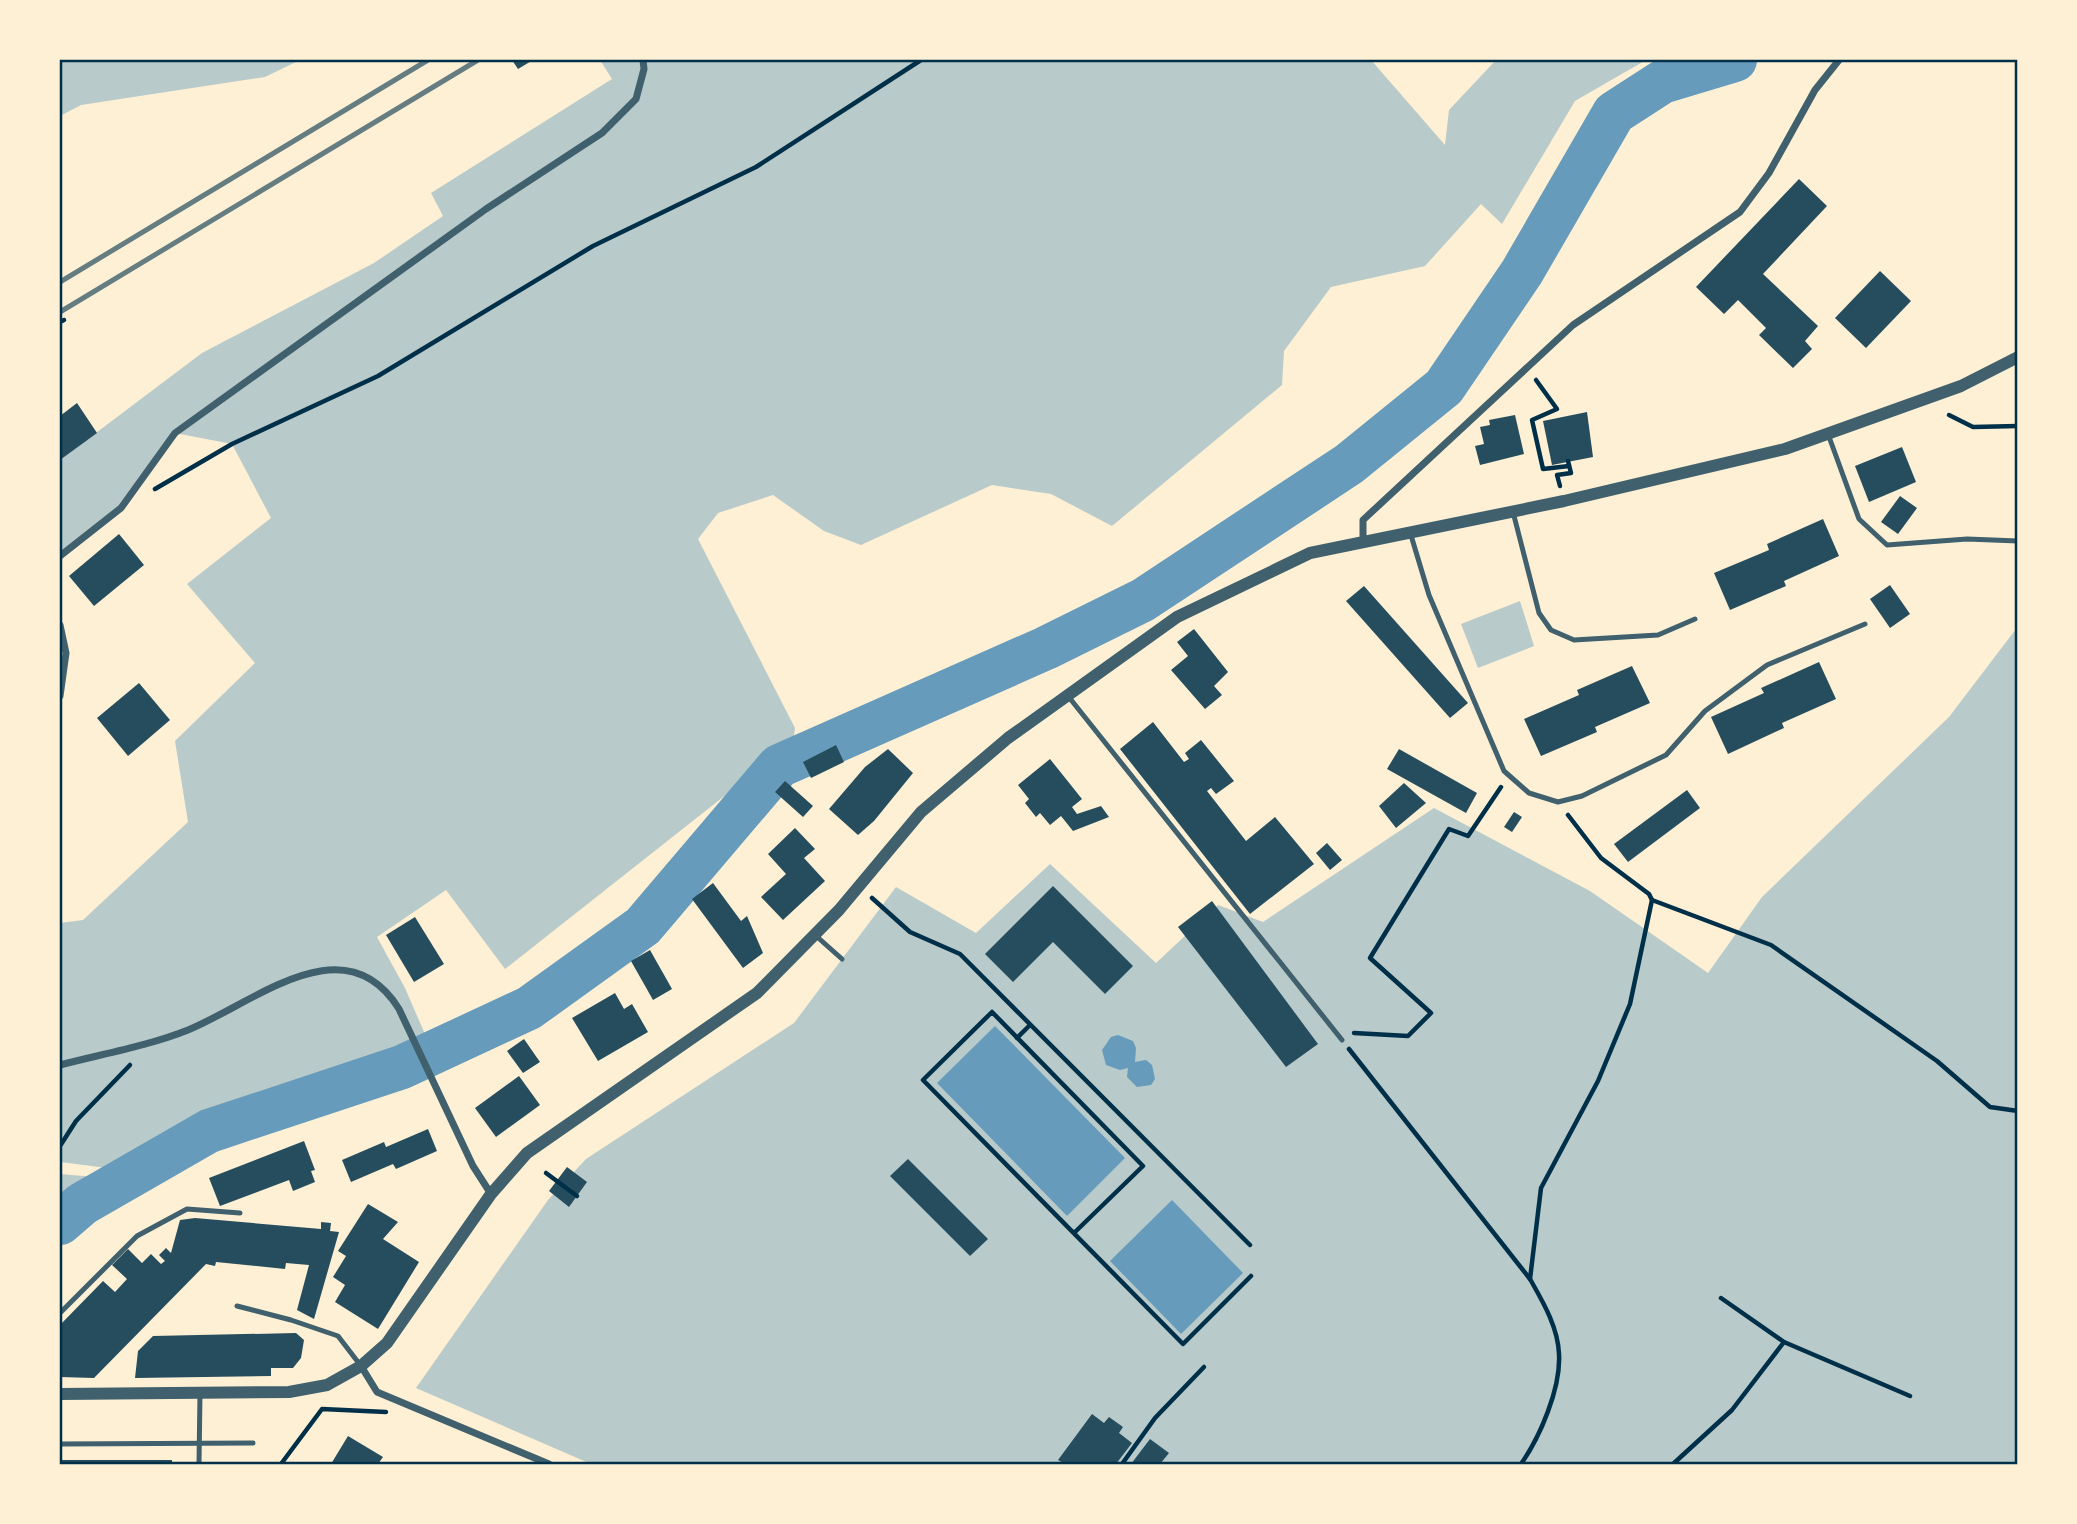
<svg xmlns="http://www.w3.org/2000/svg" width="2077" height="1524" font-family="Arial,sans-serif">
<rect width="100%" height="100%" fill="#fdf0d5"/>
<g fill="#b9caca">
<path d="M60 60H300L265 77 81 105 60 116Z"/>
<path d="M600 60H1371L1445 145 1449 110 1496 60H1646L1575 101 1502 224 1481 204 1425 266 1331 287 1284 351 1282 385 1112 526 1051 494 992 485 861 545 824 531 773 495 718 513 698 539 795 728 793 742 505 969 446 890 377 937 405 988 431 1048 402 1067 209 1131 82 1204 60 1223V1174L95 1177 107 1168 60 1162V923L83 920 188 822 175 741 255 663 187 584 271 518 232 444 175 433 121 508 60 556V460L202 353 374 263 443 216 431 193 612 79Z"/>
<path d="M1520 601 1534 646 1478 668 1461 624Z"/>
<path d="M2016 629 2017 1464H591L416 1388 548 1200 586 1159 794 1023 896 887 976 933 1050 864 1156 963 1218 905 1263 922 1434 808 1590 891 1708 973 1762 897 1949 717Z"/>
</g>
<g fill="#669bbc">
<path d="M995 1026 1125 1158 1067 1216 937 1083Z"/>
<path d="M1118 1035 1133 1041 1136 1048 1135 1062 1146 1060 1152 1065 1155 1079 1151 1085 1137 1087 1127 1077 1128 1068 1120 1070 1106 1065 1102 1050 1111 1037Z"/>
<path d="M1172 1200 1243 1273 1181 1334 1110 1261Z"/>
</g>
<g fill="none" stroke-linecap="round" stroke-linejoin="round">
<path stroke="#669bbc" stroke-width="44" d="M60 1223 82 1204 209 1131 402 1067 529 1008 643 926 779 766 1046 648 1143 600 1349 464 1444 387 1522 272 1614 113 1662 82 1735 60"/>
</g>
<g fill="#264d5e">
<path d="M512 60H533L518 69Z"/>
<path d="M1799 179 1827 206 1763 274 1818 326 1805 341 1812 349 1793 368 1759 335 1766 328 1738 300 1724 314 1696 287Z"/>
<path d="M1880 271 1911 301 1866 348 1835 318Z"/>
<path d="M77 403 97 433 60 460V416Z"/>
<path d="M1587 412 1593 457 1552 465 1543 421Z"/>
<path d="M1515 415 1524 454 1480 465 1475 446 1484 444 1480 427 1490 425 1489 420Z"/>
<path d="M1902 447 1916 482 1869 502 1855 466Z"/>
<path d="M1900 496 1917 508 1898 534 1881 522Z"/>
<path d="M1823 519 1839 556 1784 581 1786 586 1730 610 1714 573 1769 550 1767 544Z"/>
<path d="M119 534 144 565 94 606 69 576Z"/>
<path d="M1890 585 1910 614 1890 628 1870 599Z"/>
<path d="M1364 586 1468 703 1450 718 1346 601Z"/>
<path d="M1194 629 1228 672 1214 686 1222 695 1205 709 1171 670 1188 656 1177 642Z"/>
<path d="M1819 662 1836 699 1782 723 1784 728 1728 754 1711 717 1764 693 1761 688Z"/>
<path d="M1632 666 1650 703 1595 727 1597 732 1541 756 1524 719 1579 695 1577 690Z"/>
<path d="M139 683 170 720 128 756 97 718Z"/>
<path d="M1153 722 1184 762 1189 759 1185 753 1201 740 1234 781 1216 794 1211 788 1207 791 1246 841 1275 817 1314 864 1250 914 1120 749Z"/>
<path d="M836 745 844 762 811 778 803 762Z"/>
<path d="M888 749 913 773 874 821 858 835 829 809 865 767Z"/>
<path d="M1399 749 1477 793 1466 813 1387 769Z"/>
<path d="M1050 759 1082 799 1072 807 1077 814 1101 806 1109 817 1073 831 1061 816 1050 825 1040 813 1036 817 1025 803 1029 799 1018 785Z"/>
<path d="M785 781 813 806 803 817 775 792Z"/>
<path d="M1404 783 1426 803 1396 828 1379 806Z"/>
<path d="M1687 790 1700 808 1628 862 1614 844Z"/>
<path d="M1514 812 1522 817 1512 832 1504 827Z"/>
<path d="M795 828 815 849 804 858 825 881 783 920 761 897 786 874 768 854Z"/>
<path d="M1327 843 1342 860 1330 870 1316 853Z"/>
<path d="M713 883 741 921 747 916 763 953 743 968 692 899Z"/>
<path d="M1053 886 1133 966 1105 994 1053 942 1013 982 985 954Z"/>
<path d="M1212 901 1318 1044 1286 1067 1178 927Z"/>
<path d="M415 917 444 964 414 982 386 935Z"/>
<path d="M650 950 672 989 653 1000 631 961Z"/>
<path d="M615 993 624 1009 632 1004 648 1032 598 1061 572 1018Z"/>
<path d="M524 1039 540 1062 523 1073 507 1051Z"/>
<path d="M519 1076 540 1105 496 1137 475 1108Z"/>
<path d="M428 1129 437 1151 396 1169 393 1164 351 1182 342 1160 384 1142 386 1147Z"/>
<path d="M304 1141 315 1170 311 1171 315 1182 293 1191 289 1180 220 1206 209 1178Z"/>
<path d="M908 1159 988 1239 970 1256 890 1176Z"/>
<path d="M567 1167 587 1182 569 1207 549 1191Z"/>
<path d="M368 1204 398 1222 383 1239 419 1262 378 1329 335 1302 345 1285 333 1277 346 1256 338 1251Z"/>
<path d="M195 1218 321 1229V1222L331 1223 330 1231 339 1232 314 1319 297 1310 309 1265 286 1263 285 1269 216 1262 215 1266 206 1264 94 1378 60 1377V1325L103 1281 115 1292 127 1279 112 1265 128 1249 142 1263 151 1254 161 1264 165 1261 159 1255 166 1248 171 1253 180 1220Z"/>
<path d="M296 1333 304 1340 301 1358 293 1368H271V1376L135 1378 138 1351 153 1336Z"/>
<path d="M1092 1414 1104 1423 1109 1417 1123 1427 1119 1433 1132 1443 1116 1464H1065L1058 1460Z"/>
<path d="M348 1436 383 1457 378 1464H331Z"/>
<path d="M1150 1439 1169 1453 1160 1464H1131Z"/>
<rect x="60" y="1460" width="112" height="4"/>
</g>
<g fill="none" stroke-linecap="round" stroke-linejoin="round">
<g stroke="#003049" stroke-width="4.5">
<path d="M60 322 64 320"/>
<path d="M1536 380 1557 409 1532 420 1543 469 1569 466"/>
<path d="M1949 415 1973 427 2018 426"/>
<path d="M1560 486 1557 475 1571 473 1568 461"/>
<path d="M155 489 232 444 378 376 593 246 756 167 921 60"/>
<path d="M872 898 910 932 960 954 1250 1245"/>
<path d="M1652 900 1771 945 1937 1061 1990 1107 2018 1111"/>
<path d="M1354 1033 1408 1036 1431 1013 1370 958 1449 829 1468 836 1501 787"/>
<path d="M1017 1038 1030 1025"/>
<path d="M1349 1049 1530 1279C1543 1302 1558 1327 1559 1354 1561 1388 1540 1437 1521 1464"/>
<path d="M60 1146 76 1121 130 1065"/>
<path d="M546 1173 577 1196"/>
<path d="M1074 1233 1143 1166 992 1012 923 1080 1183 1344 1251 1276"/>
<path d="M1530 1279 1541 1188 1598 1081 1630 1004 1652 900 1649 894 1601 858 1568 815"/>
<path d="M1721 1298 1784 1342"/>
<path d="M281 1464 322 1409 386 1412"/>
<path d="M1122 1464 1155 1418 1204 1367"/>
<path d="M1673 1464 1732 1410 1784 1342 1910 1396"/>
</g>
<g stroke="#3f606c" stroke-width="5">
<path d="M1828 434 1859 519 1887 545 1967 539 2018 541"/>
<path d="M1513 512 1539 613 1551 630 1574 640 1658 635 1695 619"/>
<path d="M1410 532 1429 595 1504 771 1529 793 1558 802 1582 796 1666 755 1705 711 1767 665 1865 624"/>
<path d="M1068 696 1342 1040"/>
<path d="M815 935 842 959"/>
<path d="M237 1306 291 1320 338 1336 361 1366"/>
<path d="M60 1313 137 1236 187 1209 240 1213"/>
<path d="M60 1444 253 1443"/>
<path d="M199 1464 200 1393"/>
</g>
<g stroke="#3f606c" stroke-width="7">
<path d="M1363 540V520L1573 325 1740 212 1769 173 1815 90 1839 60"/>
<path d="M60 556 121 508 175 433 486 209 602 133 636 99 644 69 643 60"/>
<path d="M60 625 66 653 60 696"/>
<path d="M60 1065C102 1054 148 1046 188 1030 254 1003 345 922 399 1009L473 1166 491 1194"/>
<path d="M361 1366 377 1392 549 1464"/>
</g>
<path stroke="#3f606c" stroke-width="12" d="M60 1394 289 1392 327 1385 361 1366 387 1343 491 1194 527 1153 757 993 839 910 921 812 1008 738 1177 617 1310 553 1564 501 1785 449 1961 386 2018 357"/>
<g stroke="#657d81" stroke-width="5">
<path d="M60 282 428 60"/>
<path d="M60 312 478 60"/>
</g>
</g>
<rect width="2077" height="1524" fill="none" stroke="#fdf0d5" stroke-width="122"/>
<rect x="61" y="61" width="1955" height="1402" fill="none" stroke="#003049" stroke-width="2.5"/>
</svg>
